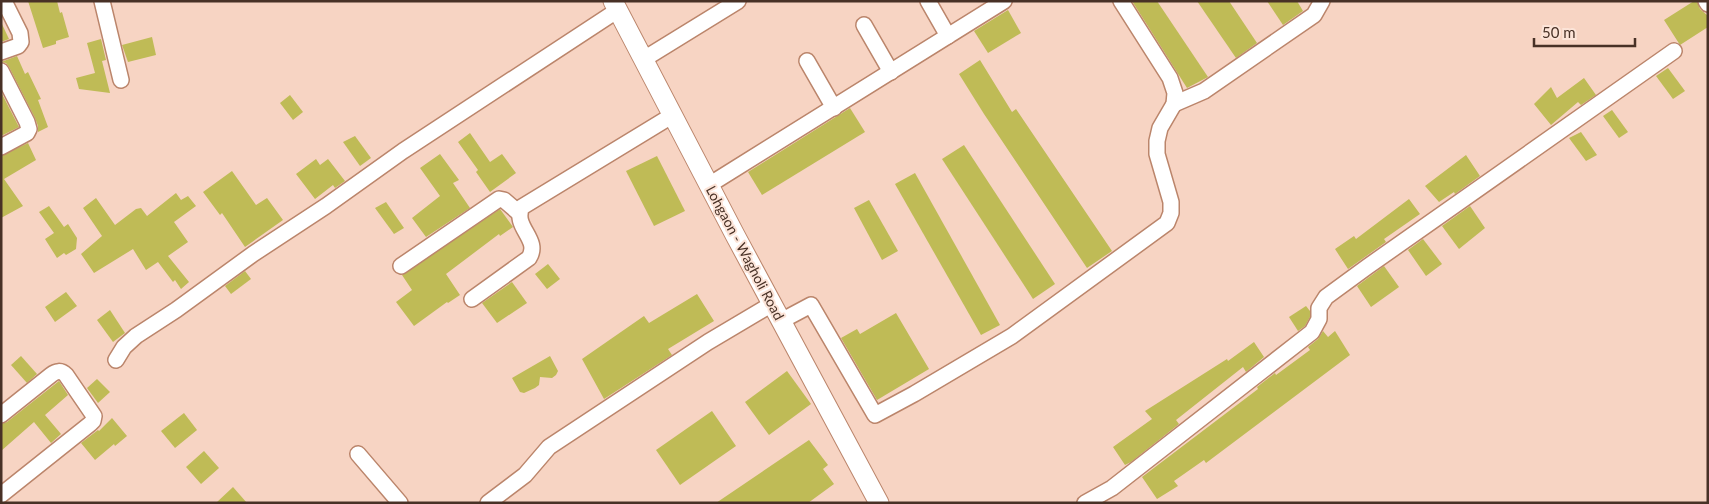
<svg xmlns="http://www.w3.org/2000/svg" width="1709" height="504" font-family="Lato,sans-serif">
<rect width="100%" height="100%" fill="#f7d4c3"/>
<g fill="#bfbb56">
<path d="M28 1H57L60 13 62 12 69 37 56 41V44L43 48Z"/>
<path d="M1132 1H1157L1208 77 1187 88Z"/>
<path d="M1197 1H1229L1257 43 1236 58Z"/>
<path d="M1267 1H1297L1303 11 1283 25Z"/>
<path d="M1694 1H1697L1700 9 1708 16V27L1680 45 1664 20Z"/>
<path d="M1008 10 1021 33 988 53 974 31Z"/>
<path d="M1 22 9 39 1 42Z"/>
<path d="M152 37 156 55 128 62 122 45Z"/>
<path d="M101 39 106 60 102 61 110 93 79 89 76 78 95 73 87 43Z"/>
<path d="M17 56 25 74 28 72 41 99 38 100 48 127 38 132V126L35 118 9 67 6 63 1 62Z"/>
<path d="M980 60 1012 112 1016 109 1112 251 1087 268 984 114 959 74Z"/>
<path d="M1668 68 1685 91 1673 99 1656 76Z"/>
<path d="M1584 78 1596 95 1581 105 1578 102 1551 125 1534 104 1551 87 1557 98Z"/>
<path d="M1 92 19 127 1 136Z"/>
<path d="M290 95 303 112 293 120 280 103Z"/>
<path d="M850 108 865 132 762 195 748 172Z"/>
<path d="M1612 110 1628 132 1619 138 1603 116Z"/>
<path d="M1581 132 1597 155 1586 161 1569 138Z"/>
<path d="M470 133 490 162 502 154 516 173 490 192 476 172 478 170 458 142Z"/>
<path d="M355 136 371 158 360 166 343 142Z"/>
<path d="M28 143 36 160 4 179 23 206 1 218V156Z"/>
<path d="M964 145 1055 284 1033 299 942 159Z"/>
<path d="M440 154 459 180 453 183 470 208 426 237 412 218 440 196 420 168Z"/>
<path d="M1466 155 1480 176 1455 194 1454 192 1439 202 1425 186Z"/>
<path d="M657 156 685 211 654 226 626 171Z"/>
<path d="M316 159 320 165 328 159 345 181 335 188 333 185 315 199 296 174Z"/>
<path d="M232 171 256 205 267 198 283 220 245 247 222 213 220 215 203 192Z"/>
<path d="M915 173 1000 325 981 335 895 184Z"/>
<path d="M176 193 181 200 188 196 196 206 174 222 188 242 168 256 189 282 181 289 175 280 173 282 158 262 146 270 133 249 94 273 81 254 102 236 83 208 96 198 115 225 136 209 141 208 147 216Z"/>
<path d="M1409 199 1420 214 1384 239 1386 242 1348 269 1335 249 1354 236 1356 239Z"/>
<path d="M869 200 898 251 882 260 854 208Z"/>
<path d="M386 202 404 228 394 234 375 208Z"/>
<path d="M49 206 64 227 68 224 77 238 76 249 66 255 64 253 57 258 45 239 54 233 39 212Z"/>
<path d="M1470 206 1485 228 1459 249 1442 226Z"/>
<path d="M500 209 513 227 500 236 499 234 446 274 460 295 448 303 447 302 414 326 396 302 412 290 402 275Z"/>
<path d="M1423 239 1442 264 1426 276 1408 250Z"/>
<path d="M548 264 560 279 547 289 535 274Z"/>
<path d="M1384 266 1399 287 1371 307 1357 286Z"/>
<path d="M245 271 251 279 231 294 225 286Z"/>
<path d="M512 282 527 303 497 323 482 303Z"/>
<path d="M66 292 77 306 55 322 45 307Z"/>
<path d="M697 294 714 321 668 349 672 355 604 399 582 359 644 316 649 323Z"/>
<path d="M1306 306 1310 311V317L1305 326 1298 331 1289 317Z"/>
<path d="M110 310 125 333 113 342 97 320Z"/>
<path d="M896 313 929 369 877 400 841 338 857 329 860 334Z"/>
<path d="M1323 331 1328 337 1335 331 1350 355 1206 463 1204 460 1174 481 1178 486 1157 499 1142 477 1258 389 1257 387 1275 373 1276 375 1310 350 1308 347 1318 339Z"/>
<path d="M1254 342 1264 357 1246 372 1243 367 1176 420 1179 424 1131 462 1125 465 1113 447 1152 419 1145 411 1227 359 1228 361Z"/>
<path d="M21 356 37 374 27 383 11 365Z"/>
<path d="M550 356 558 371 556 375 552 378 540 377 539 385 535 388 524 393 520 392 512 378Z"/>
<path d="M787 371 811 404 769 435 745 402Z"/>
<path d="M97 379 110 392 98 403 87 388Z"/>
<path d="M59 381 68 395 45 415 61 434 51 443 34 422 1 451V424L7 422Z"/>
<path d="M712 411 736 446 680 485 656 450Z"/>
<path d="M184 413 197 430 175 448 161 431Z"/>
<path d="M112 418 127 436 115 446 114 444 95 460 81 443 98 430 99 431Z"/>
<path d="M809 440 828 465 823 469 834 484 808 503H716Z"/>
<path d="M204 451 219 468 201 484 186 467Z"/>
<path d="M233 487 247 503H216Z"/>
</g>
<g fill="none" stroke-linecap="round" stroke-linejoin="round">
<defs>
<g id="minor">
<path d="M102 1 121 80"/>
<path d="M928 1 948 36"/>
<path d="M1706 1 1708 4"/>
<path d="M864 25 891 72"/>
<path d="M1 52 18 46 21 42 20 33 4 1"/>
<path d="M644 59 738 1"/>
<path d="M807 61 834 108"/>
<path d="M1 71 27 122 29 129 27 133 1 147"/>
<path d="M1174 104 1204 91 1314 15 1322 1"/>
<path d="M709 185 1004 1"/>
<path d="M401 266 499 199 504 200 519 213"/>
<path d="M472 299 529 258C541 239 512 227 522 207L673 115"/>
<path d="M781 321 811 305 875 415 914 394 1012 336 1167 223 1171 213V202L1157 154V141L1160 128 1174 104 1175 93 1170 78 1121 1"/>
<path d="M116 360 124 347 136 336 176 310 253 254 326 206 403 151 618 10"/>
<path d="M1 415 51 375C56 371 61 370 66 375L94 416 93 421 90 424 1 495"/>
<path d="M358 454 400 503"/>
<path d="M488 503 525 475 549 447 708 342 772 304"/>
<path d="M1085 503 1112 488 1312 332 1319 319V308L1326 297 1367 267 1674 51"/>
</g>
<path id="major" d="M613 1 735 235 879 503"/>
</defs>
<use href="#minor" stroke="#bb856b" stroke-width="18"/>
<use href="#major" stroke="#bb856b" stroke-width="21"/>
<use href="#minor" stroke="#fff" stroke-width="15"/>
<use href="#major" stroke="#fff" stroke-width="19"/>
</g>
<g text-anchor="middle" stroke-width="4" stroke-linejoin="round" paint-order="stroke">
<g font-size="14" fill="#483126" stroke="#fce4d8">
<text transform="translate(745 253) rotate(62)" y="5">Lohgaon - Wagholi Road</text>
</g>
</g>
<rect width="1709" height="504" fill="none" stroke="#483126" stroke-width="5"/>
<path d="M1534 38v8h101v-8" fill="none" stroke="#483126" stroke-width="2.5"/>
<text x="1542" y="38" font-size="15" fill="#483126" stroke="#fce4d8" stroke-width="4" paint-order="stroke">50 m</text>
</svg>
